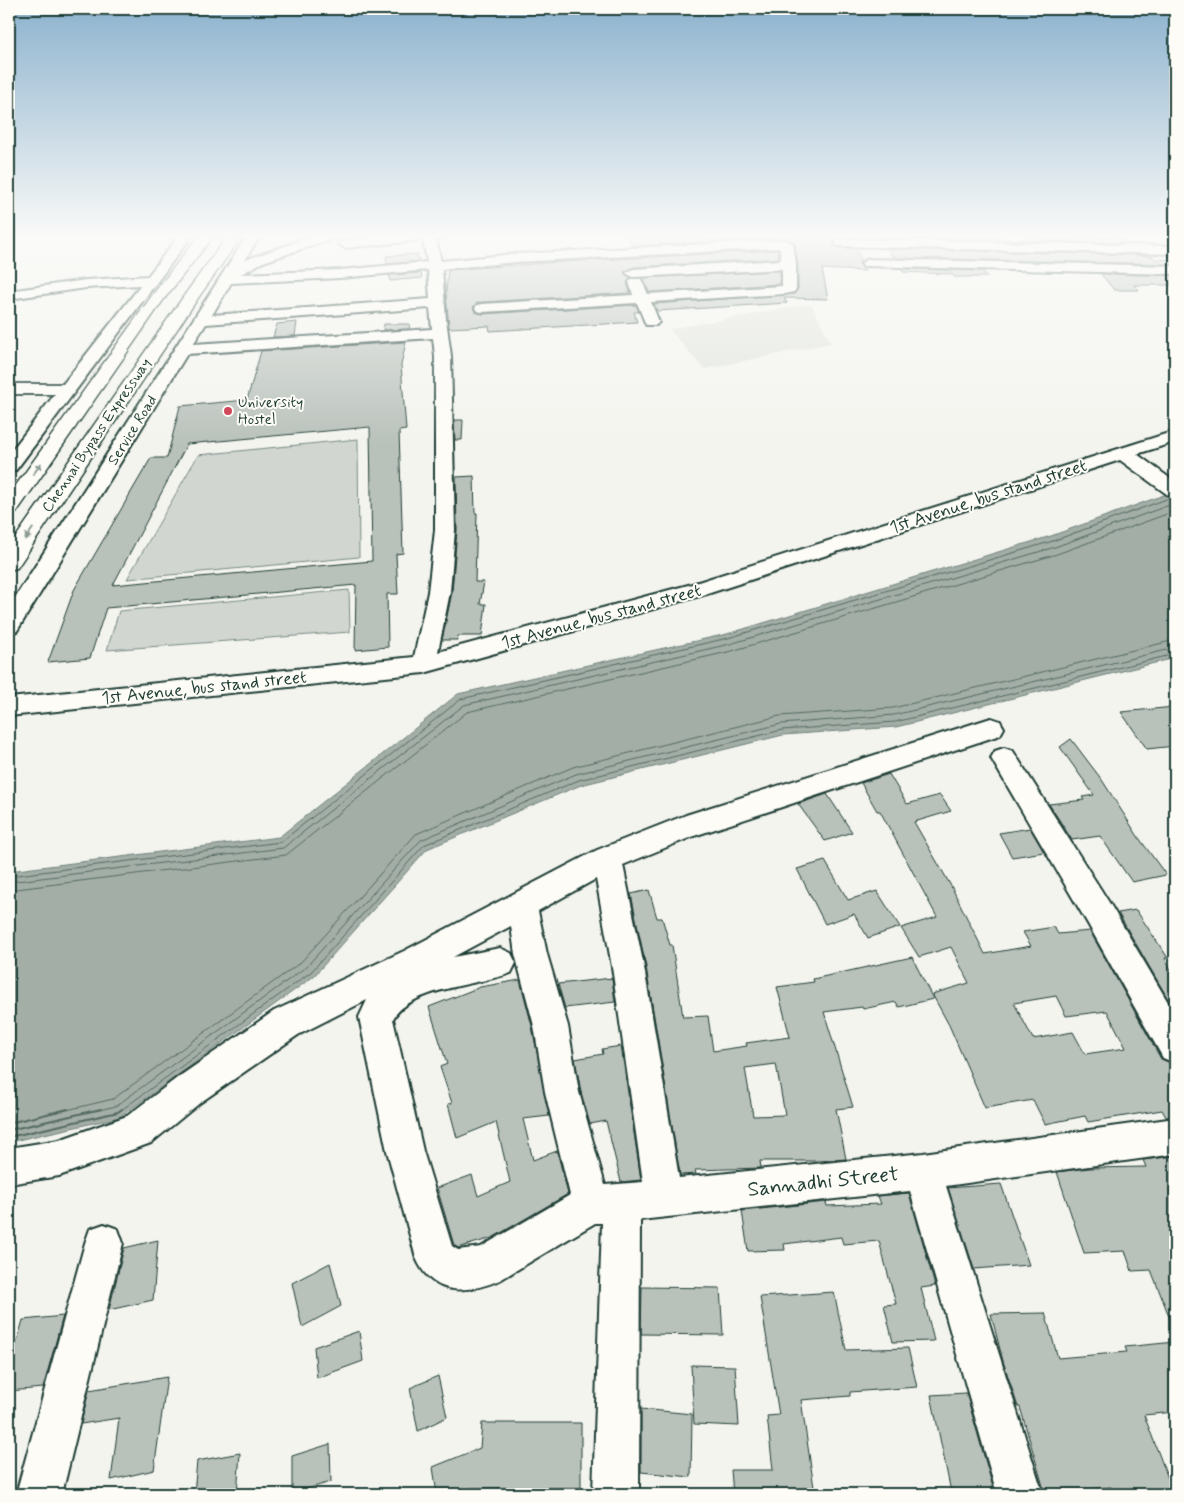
<svg xmlns="http://www.w3.org/2000/svg" width="1184" height="1503" font-family="Mynerve,sans-serif">
<rect width="100%" height="100%" fill="#f4f4ef"/>
<filter id="ink" filterUnits="userSpaceOnUse"><feTurbulence type="fractalNoise" baseFrequency=".02" numOctaves="2"/><feDisplacementMap in="SourceGraphic" scale="10" xChannelSelector="R" yChannelSelector="G"/><feConvolveMatrix kernelMatrix="1 2 1 2 8 2 1 2 1" color-interpolation-filters="sRGB"/></filter>
<g filter="url(#ink)">
<path fill="#e2e5df" d="M811 304 831 343 704 369 669 329Z"/>
<g fill="#d1d6d1" stroke="#788a82">
<path d="M358 439 359 557 127 579 198 455Z"/>
<path d="M349 590 350 632 107 650 119 611Z"/>
</g>
<path fill="#a3aea7" stroke="#6e8179" d="M1175 491V658L896 727 783 735 581 785 427 849 314 976 120 1117 9 1142V871L279 837 458 694 727 634 1051 536Z"/>
<g fill="none" stroke-linecap="round" stroke-linejoin="round">
<g stroke="#546a62" stroke-width="1">
<path d="M9 876 281 842 461 699 728 638 1053 541 1172 497"/>
<path d="M9 882 283 848 464 705 730 644 1055 547 1175 503"/>
<path d="M9 890 286 855 467 712 732 651 1057 554 1175 511"/>
<path d="M63 1111 113 1099 301 962 416 834 573 767 779 716 893 708 1175 640"/>
<path d="M95 1111 116 1106 306 967 421 840 576 774 781 724 894 715 1175 648"/>
<path d="M120 1111 311 972 424 845 579 780 782 730 895 722 1175 654"/>
</g>
<g stroke="#546a62" stroke-width="2">
<path d="M9 1123 68 1109"/>
<path d="M9 1130 101 1109"/>
<path d="M9 1137 118 1112 122 1109"/>
</g>
</g>
<g fill="#b9c1bb" stroke="#1f3d34" fill-rule="evenodd">
<path d="M628 234 851 235 852 237 837 238 833 244 837 248H856L861 261 859 264 865 271 822 269 828 299 784 298 787 303 657 311 654 304 794 294 798 289V264L795 244 786 238 632 246Z"/>
<path d="M880 235 1033 240 1030 235 1082 236 1118 237 1124 243 882 238Z"/>
<path d="M888 249 1135 255 1152 256 1155 259 1175 260V264L898 258 892 256Z"/>
<path d="M778 250 779 258 633 267 624 272 630 278 627 283 630 293 482 302 477 303 473 307 475 312 482 314 636 305 639 312H634L637 322 490 331 489 326 449 328 446 293 448 270 548 263Z"/>
<path d="M417 254 419 261 387 264 386 256Z"/>
<path d="M902 269 983 271 987 277H954L952 274 903 272Z"/>
<path d="M780 271V284L649 292 643 278Z"/>
<path d="M421 273 422 278 390 281 389 275Z"/>
<path d="M1101 274 1175 276V285H1134L1139 290H1114Z"/>
<path d="M297 322 295 336 273 337 277 324Z"/>
<path d="M384 324H410L409 329 383 330Z"/>
<path d="M406 342 401 365 406 430 399 431 403 553 396 554 398 594H387L388 647 355 650 356 585 106 608 90 658 48 662 74 590 151 458H167L180 406 247 400 261 351ZM370 427 372 561 113 585 187 444Z"/>
<path d="M454 420H463L462 440H455Z"/>
<path d="M474 476 475 513H477L475 582H484L480 604H486L482 636H458L457 640H442L452 592 457 530 456 477Z"/>
<path d="M1175 707V746L1147 749 1121 712Z"/>
<path d="M1071 739 1102 780 1139 838 1166 875 1132 882 1100 836 1072 840 1049 804 1084 800 1082 797 1094 795 1060 747Z"/>
<path d="M889 774 907 804 940 795 951 811 914 822 951 886 985 954 1031 946 1023 932 1054 927 1058 934 1090 931 1161 1059 1175 1065V1116L1166 1117 1162 1110 1088 1122 1085 1116 1045 1124 1033 1100 985 1108 949 1025 932 994 969 983 951 947 919 957 901 928 937 917 880 811H877L861 783ZM1056 996 1066 1016 1107 1011 1126 1048 1085 1054 1073 1032 1033 1039 1014 1003Z"/>
<path d="M827 794 852 832 825 841 798 804Z"/>
<path d="M1030 828 1044 852 1012 857 999 833Z"/>
<path d="M825 861 848 900 877 891 900 927 868 938 854 914 825 924 797 869Z"/>
<path d="M649 890 657 918H662L670 945H672L683 1017 708 1016 713 1051 747 1046 746 1043 790 1037 777 987 814 982 813 979 912 957 933 999 899 1007 896 1002 863 1009 862 1007 824 1012 853 1107 836 1109 846 1159 819 1161H760L761 1168 695 1170 696 1174 680 1175 646 967 631 894ZM776 1064 785 1115 753 1116 745 1068Z"/>
<path d="M1136 910 1168 958H1165L1175 978V1011L1118 913Z"/>
<path d="M612 978 615 1002 565 1008 558 984Z"/>
<path d="M520 980 532 1026 549 1116 523 1119 533 1160 557 1151 568 1194 492 1238 458 1248 454 1245 437 1188 472 1175 478 1196 510 1182 496 1122 457 1138 448 1104 452 1103 440 1067 447 1064 429 1007 480 987Z"/>
<path d="M621 1046 641 1180 621 1182 606 1121 590 1124 581 1092 575 1059 603 1054 602 1049Z"/>
<path d="M1175 1156V1329H1174L1151 1270 1132 1271 1125 1251 1084 1253 1057 1172 1089 1168 1146 1167 1143 1160Z"/>
<path d="M1001 1184 1029 1265 974 1269 948 1188Z"/>
<path d="M909 1193 935 1286 921 1288 934 1341 893 1342 884 1305 896 1304 879 1241 843 1244 841 1237 784 1244 785 1250 748 1251 742 1211 826 1202 827 1206 881 1204 878 1196Z"/>
<path d="M158 1240 153 1300 109 1310 124 1248Z"/>
<path d="M330 1263 341 1306 302 1327 292 1283Z"/>
<path d="M642 1287 720 1288 723 1335 641 1334Z"/>
<path d="M834 1292 846 1350 908 1348 917 1387 850 1392V1396L801 1400 815 1494H733L731 1470H773L767 1416 779 1415 760 1297Z"/>
<path d="M1045 1313 1058 1358 1127 1352 1125 1347 1175 1342V1412L1144 1415 1174 1494H1113L1111 1487 1045 1493 1020 1407H1018L1003 1361 991 1314Z"/>
<path d="M63 1316 43 1388 9 1391V1370L23 1320Z"/>
<path d="M359 1331 363 1361 317 1378 314 1347Z"/>
<path d="M691 1365 735 1366 739 1426 694 1424Z"/>
<path d="M438 1376 447 1417 418 1431 410 1388Z"/>
<path d="M167 1377 154 1470 111 1480 119 1418 81 1424 89 1390Z"/>
<path d="M966 1393 994 1491 951 1492 931 1395Z"/>
<path d="M641 1409 692 1414 691 1477 641 1472Z"/>
<path d="M482 1423H581V1488H472L457 1494H437L433 1467 480 1448Z"/>
<path d="M330 1444 331 1482 292 1493V1456Z"/>
<path d="M240 1453 237 1494H194L197 1461Z"/>
</g>
<g fill="none" stroke-linecap="round" stroke-linejoin="round">
<defs>
<g id="minor">
<path d="M180 234H193L16 470 9 472V454L55 394H9V384H63L141 285 86 288 9 299V291L86 280 148 276Z"/>
<path d="M248 234H261L245 260 319 234H339L338 237 263 262 241 274 340 270 427 262 423 240 345 248 338 244 345 240 400 234H449L448 237 436 239 441 261 517 254 786 240 793 244 796 264V289L794 292 784 294 651 302 659 322 656 325H646L637 303 482 312 477 311 475 308 477 305 482 304 633 295 629 282 631 279H641L648 294 782 286V269L633 277 626 273 633 269 781 260 780 248 517 262 442 269 446 319 451 356 455 530 450 592 438 652 692 584 1175 431V442L1137 454 1175 482V497L1168 495 1120 460 707 594 424 673 9 716V698L414 657 428 592 435 530V356L433 338 187 354 17 631 9 633V607ZM428 270 430 299 212 315 231 283 340 278ZM430 308 432 329 193 344 206 324Z"/>
<path d="M842 239 1175 246V254L837 246 835 243 837 240Z"/>
<path d="M868 259 1175 266V274L863 266 861 263Z"/>
<path d="M991 718 1000 721 1004 728 1000 735 694 836 623 865 644 967 679 1178 923 1153 1175 1118V1154L946 1186 1043 1494H997L910 1191 640 1220 639 1494H593L602 1223H595L500 1280C466 1294 433 1297 416 1258L387 1151 359 1017 367 1000 298 1035 201 1102 151 1143 59 1176 9 1184V1148L59 1140 127 1116 177 1078 274 1011 404 951 597 850 686 815ZM596 879 612 967 643 1182 605 1185 579 1092 568 1026 547 954 538 911ZM511 926 515 954 534 1026 545 1092 570 1195 481 1247 458 1250 452 1246 423 1151 393 1019C409 988 480 985 511 973L516 963 511 953 500 948 453 957Z"/>
<path d="M1004 748 1013 751 1110 904 1175 1014V1063L1163 1058 1088 924 995 765 991 758 995 751Z"/>
<path d="M104 1224 118 1229 123 1243 62 1494H16L85 1243 90 1229Z"/>
</g>
<g id="highway">
<path d="M200 234H215L164 299 16 513 9 515V495L154 293Z"/>
<path d="M229 234H243L198 298 17 568 9 570V547L186 293Z"/>
</g>
</defs>
<use href="#minor" stroke="#1f3d34" stroke-width="4"/>
<use href="#highway" stroke="#1f3d34" stroke-width="3"/>
<use href="#minor" fill="#fdfcf7" fill-rule="evenodd"/>
<use href="#highway" fill="#fdfcf7" fill-rule="evenodd"/>
</g>
<defs><path id="oneway-solid" d="M-6-.8H1V-3.2L6.5 0L1 3.2V.8H-6Z" transform="scale(1.25)"/></defs>
<g fill="#8e9c96">
<use href="#oneway-solid" transform="translate(37 469) rotate(-55)"/>
<use href="#oneway-solid" transform="translate(29 534) rotate(124)"/>
</g>
</g>
<linearGradient id="sky" x2="0" y2="1"><stop stop-color="#8cb2ce"/><stop offset="0.53" stop-color="#fafaf8"/><stop offset="1" stop-color="#fafaf8" stop-opacity="0"/></linearGradient>
<rect width="1184" height="445" fill="url(#sky)"/>
<circle fill="#d1495b" stroke="#fdfcf7" stroke-width="2" cx="228" cy="411" r="5"/>
<g text-anchor="middle" stroke-width="4" stroke-linejoin="round" paint-order="stroke">
<g font-size="15" fill="#1f3d34" stroke="#fdfcf7" text-anchor="start">
<text x="238" y="407">University<tspan x="238" dy="17">Hostel</tspan></text>
</g>
<g font-size="15" fill="#1f3d34" stroke="#fdfcf7">
<text transform="translate(132 430) rotate(-58)" y="5">Service Road</text>
<text transform="translate(96 435) rotate(-56)" y="5">Chennai Bypass Expressway</text>
</g>
<g font-size="18" fill="#1f3d34" stroke="#fdfcf7">
<text transform="translate(988 496) rotate(-18)" y="6">1st Avenue, bus stand street</text>
<text transform="translate(601 616) rotate(-15)" y="6">1st Avenue, bus stand street</text>
<text transform="translate(204 687) rotate(-6)" y="6">1st Avenue, bus stand street</text>
</g>
<g font-size="21" fill="#1f3d34" stroke="#fdfcf7">
<text transform="translate(823 1181) rotate(-6)" y="7">Sannadhi Street</text>
</g>
</g>
<rect width="1184" height="1503" fill="none" stroke="#fdfcf7" stroke-width="30"/>
<rect x="15" y="15" width="1154" height="1473" fill="none" stroke="#1f3d34" stroke-width="2" filter="url(#ink)"/>
</svg>
